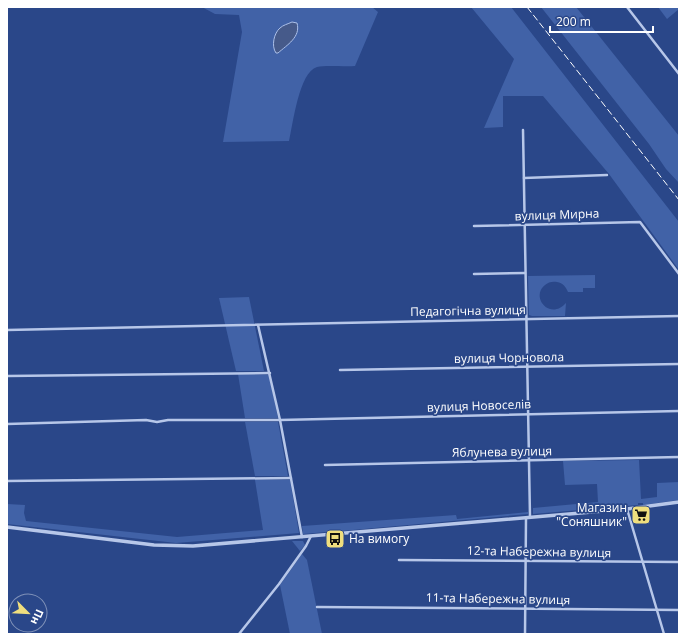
<svg xmlns="http://www.w3.org/2000/svg" width="686" height="641" font-family="'Open Sans',sans-serif">
<rect width="100%" height="100%" fill="#2a4789"/>
<g fill="#4162a7" fill-rule="evenodd">
<path d="M202 7H372L378 12 355 66C345 67 326 65 317 67 299 72 293 124 289 141L223 142 242 32 239 15 215 14ZM292 22 290 43 287 44 278 53 273 47C277 28 277 31 292 22Z"/>
<path d="M471 7H511L679 222V270L609 174 543 96H503V127L484 128 514 59Z"/>
<path d="M541 7H576L679 136V183L666 169 649 144Z"/>
<path d="M658 7H679V9L667 19Z"/>
<path d="M595 275V288H583V292H568C566 287 563 283 557 282 553 281 548 282 545 285 530 297 550 321 566 303L565 316H532L529 315 528 276Z"/>
<path d="M249 297 264 371H236L219 298Z"/>
<path d="M238 374 269 375 278 418H245Z"/>
<path d="M245 422H278L288 476H255Z"/>
<path d="M639 460 641 499 657 497V483L679 482V500L643 505V503H638V505L533 514V508L598 502 597 484 565 485 563 461Z"/>
<path d="M255 480H290L299 533 176 543 7 524V504L25 505 24 513 26 521 177 537 263 530Z"/>
<path d="M528 512V514L331 532V530L327 531V532L303 534 302 526 456 515 457 519Z"/>
<path d="M292 541H303L305 545 300 551Z"/>
<path d="M302 554 307 560 322 634H290L280 585Z"/>
</g>
<path fill="#465a8a" stroke="#acc0e9" d="M292 22 297 23C301 37 287 45 278 53H276C271 46 274 33 280 28 283 25 288 24 292 22Z"/>
<g fill="none" stroke-linecap="round" stroke-linejoin="round">
<g stroke="#b7c7e9" stroke-width="2.5">
<path d="M627 7 679 74"/>
<path d="M523 130 530 517"/>
<path d="M524 178 607 175"/>
<path d="M474 226 640 222 679 274"/>
<path d="M474 274 525 273"/>
<path d="M258 325 280 420 302 537"/>
<path d="M7 330 679 316"/>
<path d="M340 370 679 364"/>
<path d="M7 376 270 373"/>
<path d="M7 424 146 420 157 422 168 420H280L679 411"/>
<path d="M325 465 679 457"/>
<path d="M7 481 291 478"/>
<path d="M627 509 664 634"/>
<path d="M399 560 679 562"/>
<path d="M317 607 679 610"/>
<path d="M239 634 279 584 306 546 311 536"/>
<path d="M525 634 526 518"/>
</g>
<path stroke="#b7c7e9" stroke-width="3.5" d="M7 527 154 545 193 546 627 509 679 502"/>
<path stroke="#fff" stroke-width="1" stroke-dasharray="7 3" stroke-linecap="butt" d="M527 7 679 200"/>
</g>
<defs>
<symbol id="supermarket-square" viewBox="-11 -11 22 22"><rect x="-9" y="-9" width="18" height="18" rx="4" fill="#efde7e" stroke="#2a4789"/><path d="M-6-5.5h2.5l.6 2H6L4.5 2H-2.5L-4.4-4H-6ZM-1.5 3.2a1.3 1.3 0 1 0 .1 0ZM3 3.2a1.3 1.3 0 1 0 .1 0Z" fill="#111"/></symbol>
<symbol id="bus-square" viewBox="-11 -11 22 22"><rect x="-9" y="-9" width="18" height="18" rx="4" fill="#efde7e" stroke="#2a4789"/><path d="M-5-6H5V4H4V6H2V4H-2V6H-4V4H-5ZM-3.5-4V0h7V-4ZM-3.5 1.2v1.5H-2V1.2ZM2 1.2v1.5H3.5V1.2Z" fill="#111"/></symbol>
</defs>
<g fill-rule="evenodd">
<use href="#supermarket-square" x="630" y="504" width="22" height="22"/>
<use href="#bus-square" x="324" y="528" width="22" height="22"/>
</g>
<g text-anchor="middle" stroke-width="3.5" stroke-linejoin="round" paint-order="stroke">
<g font-size="12" fill="#fff" stroke="#2a4789">
<text transform="translate(557 215) rotate(-2)" y="4">вулиця Мирна</text>
<text transform="translate(468 311) rotate(-1)" y="4">Педагогічна вулиця</text>
<text transform="translate(509 358) rotate(-1)" y="4">вулиця Чорновола</text>
<text transform="translate(479 406) rotate(-2)" y="4">вулиця Новоселів</text>
<text transform="translate(502 452) rotate(-1)" y="4">Яблунева вулиця</text>
<text transform="translate(539 552) rotate(1)" y="4">12-та Набережна вулиця</text>
<text transform="translate(498 599) rotate(1)" y="4">11-та Набережна вулиця</text>
</g>
<g font-size="12" fill="#fff" stroke="#2a4789" text-anchor="end">
<text x="627" y="512">Магазин<tspan x="627" dy="14">"Соняшник"</tspan></text>
<text x="349" y="543" text-anchor="start">На вимогу</text>
</g>
</g>
<rect width="686" height="641" fill="none" stroke="#ffffff" stroke-width="16"/>
<g transform="translate(28 613) rotate(114)"><circle r="19" fill="#2a4789" stroke="#7f91b8"/>
<path d="M0-3L7 15L0 10L-7 15Z" fill="#efde7e"/>
<text y="-6" font-size="11" font-weight="bold" text-anchor="middle" fill="#ffffff">Пн</text>
</g>
<path d="M550 26v6h103v-6" fill="none" stroke="#ffffff" stroke-width="2"/>
<text x="556" y="26" font-size="12" fill="#ffffff" stroke="#2a4789" stroke-width="3" paint-order="stroke">200 m</text>
</svg>
